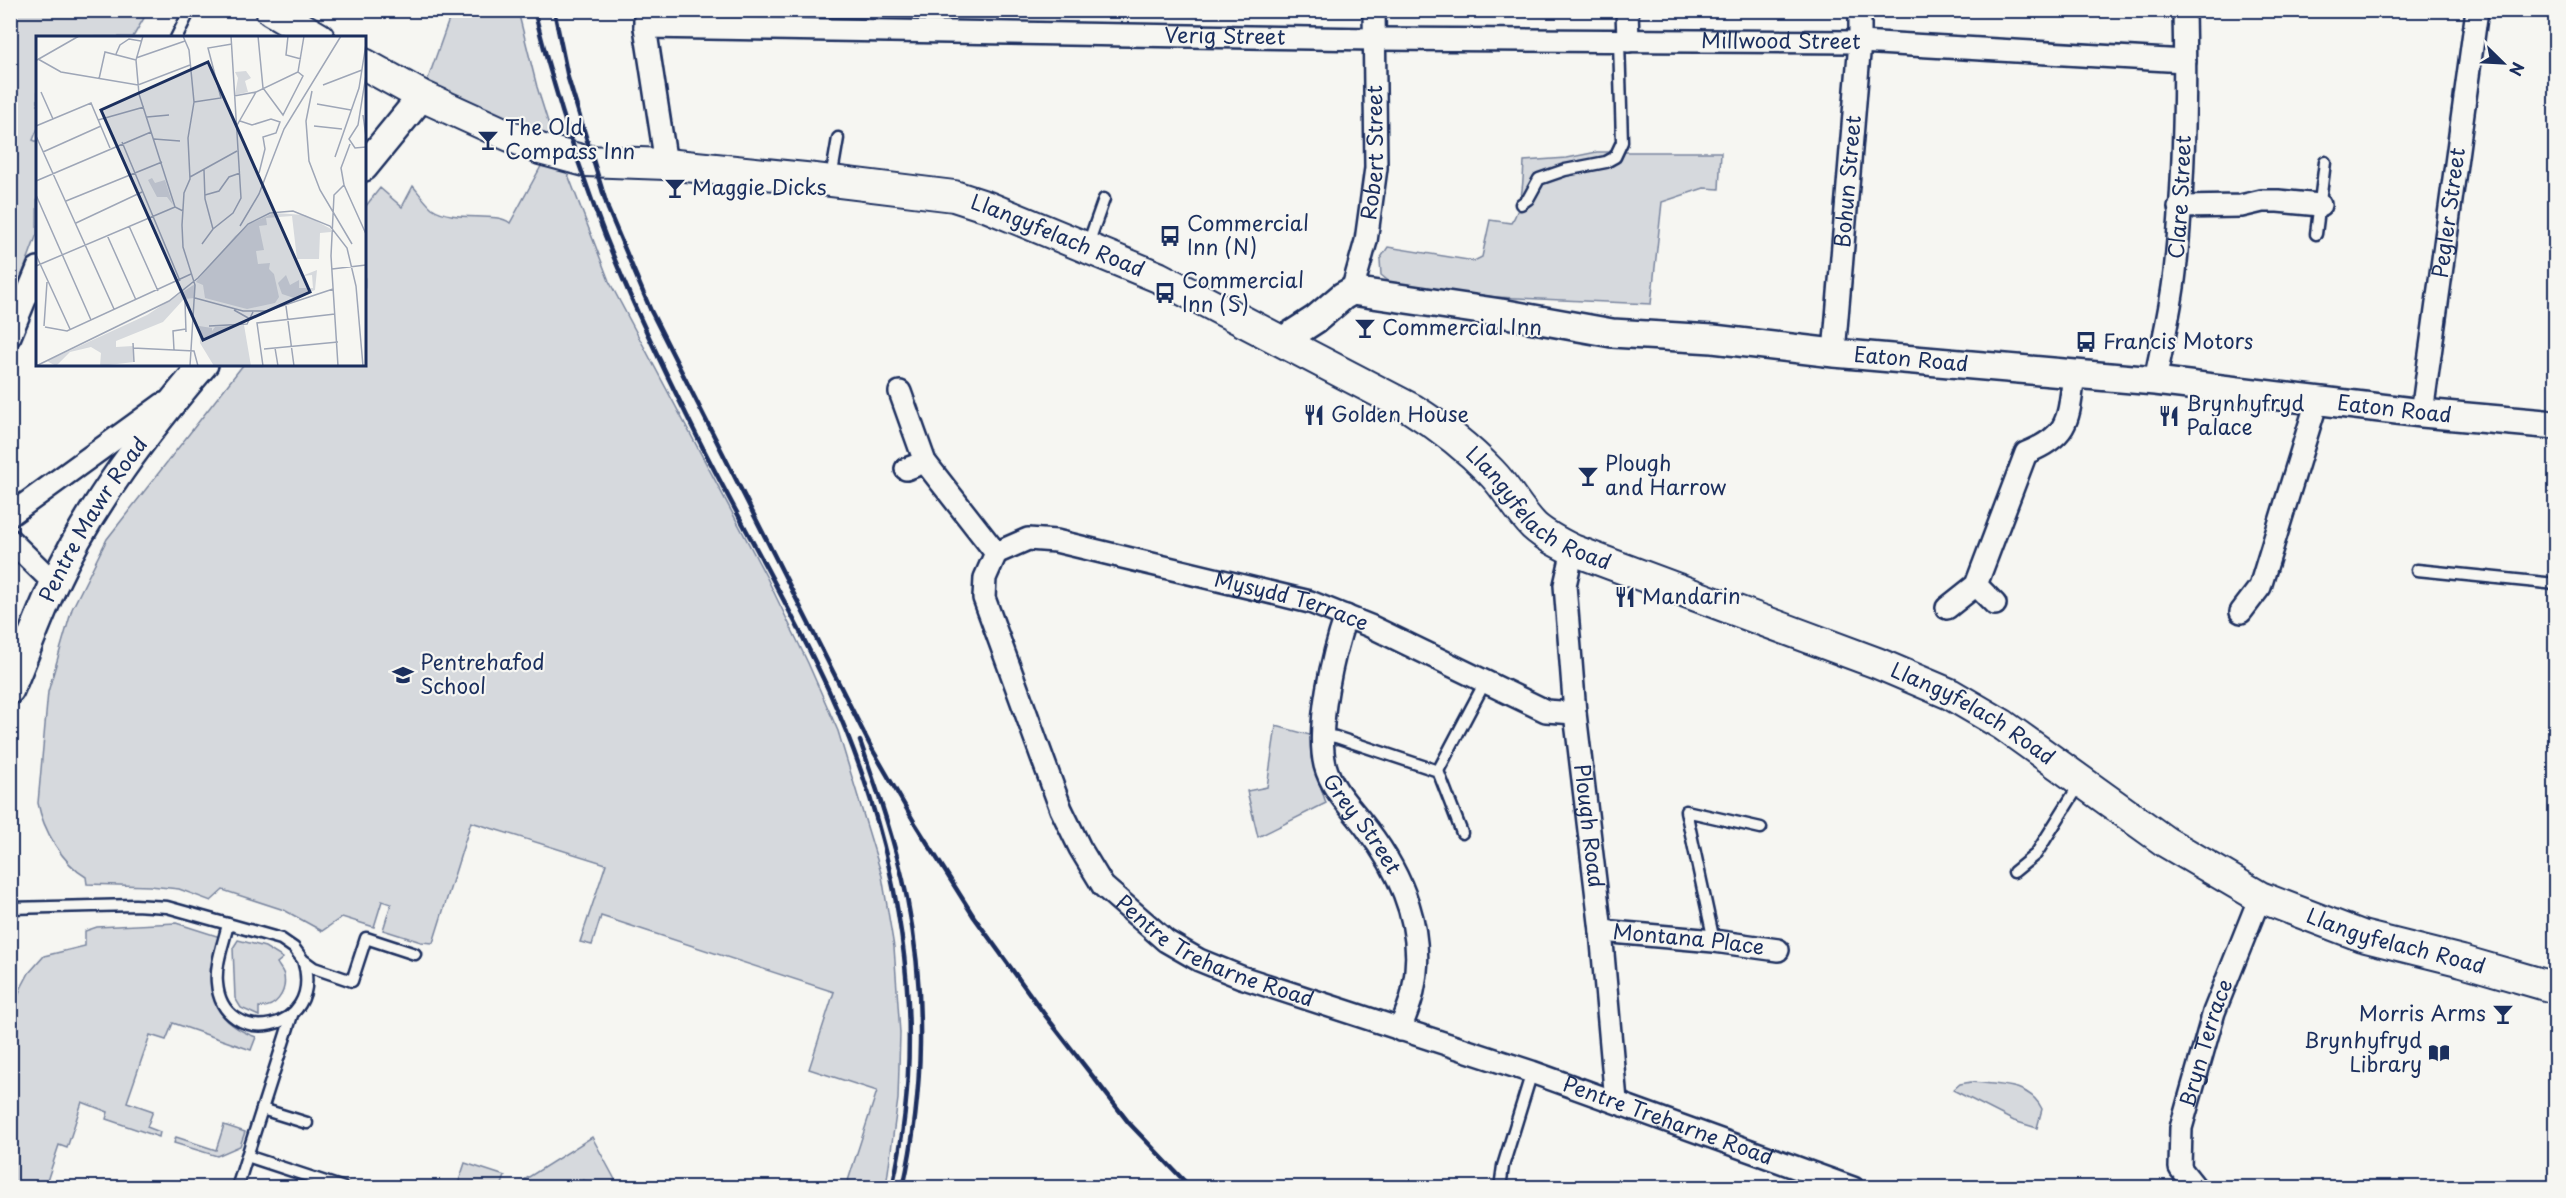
<svg xmlns="http://www.w3.org/2000/svg" width="2566" height="1198" font-family="'Playpen Sans',sans-serif">
<rect width="100%" height="100%" fill="#f6f6f2"/>
<filter id="ink" filterUnits="userSpaceOnUse"><feTurbulence type="fractalNoise" baseFrequency=".0167" numOctaves="2"/><feDisplacementMap in="SourceGraphic" scale="12" xChannelSelector="R" yChannelSelector="G"/><feConvolveMatrix kernelMatrix="1 2 1 2 8 2 1 2 1" color-interpolation-filters="sRGB"/></filter>
<g filter="url(#ink)">
<g fill="#d6d9dd" stroke="#78849e" stroke-width="1.5">
<path d="M11 10 132 11 144 18 133 37 38 38V128L33 140 38 142 37 234 11 305Z"/>
<path d="M452 11H518L537 87 558 154 422 96Z"/>
<path d="M1597 152H1721L1719 189 1704 188 1662 202 1651 304 1495 297 1392 284 1381 275 1380 259 1388 247 1474 261 1482 257 1490 220 1511 223C1523 206 1523 181 1524 161L1567 158Z"/>
<path d="M545 159 567 172 609 281 767 578 808 663 838 731 882 876 894 947 900 1033 898 1099 886 1187H846L877 1091 809 1069 834 992 601 916 592 945 580 942 606 864 471 822 433 943 421 942 383 930 391 904 382 901 374 927 342 917 322 931 284 910 223 890 211 901 179 889 150 886 87 884 86 877C62 863 43 829 38 803L48 692 72 609 107 539 243 365 364 364 365 207 380 188 402 207 413 186C419 193 425 202 432 208 453 223 496 211 510 223Z"/>
<path d="M1276 726 1310 735 1311 758 1326 803 1258 837 1247 791 1267 787Z"/>
<path d="M176 923 220 937C211 984 202 1018 256 1037L251 1050 173 1023 166 1040 150 1035 127 1102 153 1111 147 1127 160 1132 159 1137 106 1119 108 1112 82 1102 67 1148 59 1145 45 1187 11 1188V1021L20 990 29 973 44 956 85 946V931L97 927Z"/>
<path d="M238 940 265 947 283 958 277 963C279 967 284 972 284 976 287 993 275 1009 259 1007V1016L241 1008 235 998 233 948Z"/>
<path d="M1971 1082C1997 1085 2029 1082 2042 1109L2037 1128 2014 1121 1953 1090 1960 1084Z"/>
<path d="M224 1125 245 1132 240 1146 217 1156 174 1143 176 1137 216 1150Z"/>
<path d="M592 1137 619 1187H603L583 1180 580 1187 572 1185 571 1187H548L524 1180Z"/>
<path d="M465 1163 505 1176 501 1187H457Z"/>
</g>
<g fill="none" stroke-linecap="round" stroke-linejoin="round">
<defs>
<g id="service">
<path d="M176 38 190 10"/>
<path d="M831 179 838 138"/>
<path d="M1521 204 1528 199 1539 179 1565 170 1606 162 1615 157 1622 142 1619 41"/>
<path d="M2316 234 2325 162"/>
<path d="M1087 247 1104 199"/>
<path d="M2417 570 2556 584"/>
<path d="M1323 735 1336 737 1438 771 1485 682"/>
<path d="M1438 771 1462 833"/>
<path d="M2014 872 2036 854 2081 782"/>
<path d="M10 908 135 905 167 907 228 924"/>
<path d="M1714 941 1686 811 1761 828"/>
<path d="M303 960C326 1034 222 1050 217 983 215 964 224 942 228 924L281 939 294 948 303 960 314 968 352 981 366 938 415 954"/>
<path d="M292 1015 247 1156 344 1188"/>
<path d="M262 1109 307 1123"/>
<path d="M237 1188 247 1156"/>
<path d="M1500 1188 1503 1166 1532 1072"/>
</g>
<g id="minor">
<path d="M645 10V27L666 164"/>
<path d="M1627 10 1628 41"/>
<path id="s1" d="M645 27 1374 39 1860 42 2185 61"/>
<path d="M2179 207 2241 206 2262 201H2278L2320 205"/>
<path id="s2" d="M1352 291 1366 241 1376 168 1374 10"/>
<path d="M10 336 38 268"/>
<path id="s3" d="M1834 353 1860 42V10"/>
<path id="s4" d="M2155 381C2162 345 2171 309 2175 272 2184 186 2186 97 2184 10"/>
<path id="s5" d="M900 392 925 462 996 553 985 578 984 598 1061 809 1080 848 1103 886 1166 941 1199 960 1241 977 1532 1072 1853 1188"/>
<path id="s6" d="M2422 413 2477 10"/>
<path d="M906 469 925 462"/>
<path d="M10 515 163 404"/>
<path d="M10 540 54 583"/>
<path id="s7" d="M1573 550 1565 585 1575 713 1601 931 1616 1101"/>
<path id="s8" d="M996 553 1028 539 1056 541 1310 602 1370 626 1546 711 1575 713"/>
<path d="M1976 585 1995 604"/>
<path d="M1947 608 1976 585 2026 453C2071 435 2068 418 2074 375"/>
<path d="M2241 612 2260 587 2317 401"/>
<path id="s9" d="M1346 616C1333 653 1316 726 1325 765 1332 791 1352 808 1367 829 1403 876 1426 932 1413 991 1411 1004 1404 1017 1400 1030"/>
<path id="s10" d="M1601 931 1714 941 1778 950"/>
<path id="s11" d="M2196 1188 2180 1168 2181 1128 2214 1012 2260 897"/>
</g>
<g id="tertiary">
<path d="M364 167 422 96"/>
<path id="s12" d="M1282 341 1316 319 1343 296 1352 291 1501 313 1612 333 1713 339 1834 353 2155 381 2422 413 2556 425"/>
<path id="s13" d="M10 690C25 655 38 618 54 584 91 504 147 431 204 364"/>
</g>
<g id="secondary">
<path d="M271 10 319 38"/>
<path id="s14" d="M364 64 422 96 501 132 540 149 585 161 666 164 815 179 954 196 988 207 1158 277 1412 409C1441 427 1467 447 1491 472 1507 488 1518 510 1534 526 1545 536 1559 543 1573 550L1877 663 1950 694 2003 725 2166 842 2260 897 2362 936 2462 961 2556 988"/>
</g>
</defs>
<use href="#service" stroke="#1b2f5e" stroke-width="15"/>
<use href="#minor" stroke="#1b2f5e" stroke-width="26"/>
<use href="#tertiary" stroke="#1b2f5e" stroke-width="32"/>
<use href="#secondary" stroke="#1b2f5e" stroke-width="34"/>
<use href="#service" stroke="#f6f6f2" stroke-width="10"/>
<use href="#minor" stroke="#f6f6f2" stroke-width="21"/>
<use href="#tertiary" stroke="#f6f6f2" stroke-width="27"/>
<use href="#secondary" stroke="#f6f6f2" stroke-width="30"/>
<g stroke="#1b2f5e" stroke-width="4.5">
<path d="M534 10C551 78 571 144 595 209 621 280 654 349 687 416 732 509 786 597 829 691 899 846 931 1020 892 1188"/>
<path d="M554 10 568 78 608 209 651 311 871 747 916 825 974 917 1045 1015 1129 1123 1191 1188"/>
<path d="M860 741C878 792 896 845 907 898 926 992 924 1094 903 1188"/>
</g>
</g>
</g>
<defs>
<symbol id="bar-bare" viewBox="-9 -9 18 18"><path d="M-6-5H6L.8 .8V4.5H3.5V6h-7V4.5H-.8V.8Z" fill="#1b2f5e" stroke="#f6f6f2" stroke-width="2.5" paint-order="stroke"/></symbol>
<symbol id="bus-bare" viewBox="-9 -9 18 18"><path d="M-5-6H5V4H4V6H2V4H-2V6H-4V4H-5ZM-3.5-4V0h7V-4ZM-3.5 1.2v1.5H-2V1.2ZM2 1.2v1.5H3.5V1.2Z" fill="#1b2f5e" stroke="#f6f6f2" stroke-width="2.5" paint-order="stroke"/></symbol>
<symbol id="restaurant-bare" viewBox="-9 -9 18 18"><path d="M-5-6h1v4h1v-4h1v4h1v-4h1v5L-1.5 .5V6h-2V.5L-5-1ZM5-6V6H3V1.5H1.5Q1.5-4 5-6Z" fill="#1b2f5e" stroke="#f6f6f2" stroke-width="2.5" paint-order="stroke"/></symbol>
<symbol id="school-bare" viewBox="-9 -9 18 18"><path d="M0-5L7-2L0 1L-7-2ZM-4 1L0 2.5L4 1V4Q0 6-4 4Z" fill="#1b2f5e" stroke="#f6f6f2" stroke-width="2.5" paint-order="stroke"/></symbol>
<symbol id="library-bare" viewBox="-9 -9 18 18"><path d="M-6-4Q-3-5.5-.7-3.5V5Q-3 3-6 4ZM6-4Q3-5.5 .7-3.5V5Q3 3 6 4Z" fill="#1b2f5e" stroke="#f6f6f2" stroke-width="2.5" paint-order="stroke"/></symbol>
</defs>
<g fill-rule="evenodd">
<use href="#bar-bare" x="473" y="125" width="30" height="30"/>
<use href="#bar-bare" x="660" y="173" width="30" height="30"/>
<use href="#bus-bare" x="1155" y="221" width="30" height="30"/>
<use href="#bus-bare" x="1150" y="278" width="30" height="30"/>
<use href="#bar-bare" x="1350" y="313" width="30" height="30"/>
<use href="#bus-bare" x="2071" y="327" width="30" height="30"/>
<use href="#restaurant-bare" x="1299" y="400" width="30" height="30"/>
<use href="#restaurant-bare" x="2154" y="401" width="30" height="30"/>
<use href="#bar-bare" x="1573" y="461" width="30" height="30"/>
<use href="#restaurant-bare" x="1610" y="582" width="30" height="30"/>
<use href="#school-bare" x="388" y="660" width="30" height="30"/>
<use href="#bar-bare" x="2488" y="999" width="30" height="30"/>
<use href="#library-bare" x="2424" y="1038" width="30" height="30"/>
</g>
<g text-anchor="middle" stroke-width="4.5" stroke-linejoin="round" paint-order="stroke">
<g font-size="21" fill="#1b2f5e" stroke="#f6f6f2">
<text dy="7" stroke="none"><textPath href="#s1" startOffset="580">Verig Street</textPath></text>
<text dy="7" stroke="none"><textPath href="#s1" startOffset="1136">Millwood Street</textPath></text>
<text dy="7" stroke="none"><textPath href="#s2" startOffset="141">Robert Street</textPath></text>
<text dy="7" stroke="none"><textPath href="#s3" startOffset="172">Bohun Street</textPath></text>
<text dy="7" stroke="none"><textPath href="#s4" startOffset="186">Clare Street</textPath></text>
<text dy="7" stroke="none"><textPath href="#s6" startOffset="202">Pegler Street</textPath></text>
<text dy="7" stroke="none"><textPath href="#s14" startOffset="724">Llangyfelach Road</textPath></text>
<text dy="7" stroke="none"><textPath href="#s12" startOffset="650">Eaton Road</textPath></text>
<text dy="7" stroke="none"><textPath href="#s12" startOffset="1136">Eaton Road</textPath></text>
<text dy="7" stroke="none"><textPath href="#s14" startOffset="1282">Llangyfelach Road</textPath></text>
<text dy="7" stroke="none"><textPath href="#s13" startOffset="190">Pentre Mawr Road</textPath></text>
<text dy="7" stroke="none"><textPath href="#s8" startOffset="306">Mysydd Terrace</textPath></text>
<text dy="7" stroke="none"><textPath href="#s14" startOffset="1768">Llangyfelach Road</textPath></text>
<text dy="7" stroke="none"><textPath href="#s9" startOffset="222">Grey Street</textPath></text>
<text dy="7" stroke="none"><textPath href="#s7" startOffset="278">Plough Road</textPath></text>
<text dy="7" stroke="none"><textPath href="#s10" startOffset="88">Montana Place</textPath></text>
<text dy="7" stroke="none"><textPath href="#s14" startOffset="2253">Llangyfelach Road</textPath></text>
<text dy="7" stroke="none"><textPath href="#s5" startOffset="681">Pentre Treharne Road</textPath></text>
<text dy="7" stroke="none"><textPath href="#s11" startOffset="154">Bryn Terrace</textPath></text>
<text dy="7" stroke="none"><textPath href="#s5" startOffset="1167">Pentre Treharne Road</textPath></text>
</g>
<g font-size="21" fill="#1b2f5e" stroke="#f6f6f2" text-anchor="start">
<text x="505" y="135">The Old<tspan x="505" dy="24">Compass Inn</tspan></text>
<text x="692" y="195">Maggie Dicks</text>
<text x="1187" y="231">Commercial<tspan x="1187" dy="24">Inn (N)</tspan></text>
<text x="1182" y="288">Commercial<tspan x="1182" dy="24">Inn (S)</tspan></text>
<text x="1382" y="335">Commercial Inn</text>
<text x="2103" y="349">Francis Motors</text>
<text x="2186" y="411">Brynhyfryd<tspan x="2186" dy="24">Palace</tspan></text>
<text x="1331" y="422">Golden House</text>
<text x="1605" y="471">Plough<tspan x="1605" dy="24">and Harrow</tspan></text>
<text x="1642" y="604">Mandarin</text>
<text x="420" y="670">Pentrehafod<tspan x="420" dy="24">School</tspan></text>
<text x="2486" y="1021" text-anchor="end">Morris Arms</text>
<text x="2422" y="1048" text-anchor="end">Brynhyfryd<tspan x="2422" dy="24">Library</tspan></text>
</g>
</g>
<g transform="translate(36 36)">
<rect width="330" height="330" fill="#f6f6f2"/>
<path d="M210 35 215 42 209 45 212 56 199 59 202 42 199 36ZM116 142 119 147 129 144 137 169 131 161H121L112 144ZM238 177 269 179 295 193V196L284 197 283 223H261L256 180 230 182 231 189 223 190 228 214 220 215 222 228 234 227 233 233 238 238 243 261 239 267 211 273 169 262 167 249 160 246 199 200 215 187ZM281 234 279 254 258 262 246 258 242 247 250 239 254 249 263 244V252H277L276 239 266 240ZM159 248V262L148 263 127 286 80 305V311L97 310 98 326 64 330 65 317 55 311 34 316 20 330 11 325 111 279ZM208 289 215 330H178L164 307 163 290 176 292V295L179 291Z" fill="#d6d9dd"/>
<path fill="none" stroke="#9ea6b7" stroke-width="1.5" d="M107 0 100 24 103 58 139 171 147 175M147 0 153 14 158 66 152 102 154 143 148 157 146 189 147 211 159 249 154 330M222 0 227 52 247 79 267 40 262 36M252 0 250 19 265 23M80 18 84 9 93 3 105 5M100 22 149 5M2 23 25 36 102 49 154 29M1 24 43 0M330 39 322 89 313 103 319 112 330 111M63 43 69 16 100 24M287 49 326 34M276 55 270 85 273 125 284 154 316 208M5 56 17 83M198 60 220 56M158 66 185 62 172 12 196 8M281 68 315 74M327 79 330 101M111 81 133 79M62 84 108 71M204 85 216 89 235 83 244 86 240 97 227 101 229 113 223 137M0 90 55 67 74 112M278 90 306 93M200 91 220 56 262 36 268 0M0 100 78 273M118 103 144 105M86 106 144 245M7 116 65 90M299 121 323 52 330 8M168 134 169 163 177 193M154 141 201 115M0 145 115 96M308 149 330 198M0 159 55 284M169 159 183 155 193 141 204 137M30 165 126 126M40 187 106 156M93 190 122 255M204 190 223 158 248 93 305 0M71 199 100 264M166 208 177 193 197 177 205 162 195 0M0 219 34 293M0 230 139 171M296 233 330 229M159 262 207 275H231L297 253M149 265 150 296M250 270 258 330M198 274 214 283M8 290 11 246M173 290 211 288 217 276M9 291 31 295 155 238M97 307 98 326M97 312 158 315 162 330M239 312 242 330M228 313 302 306M138 314 137 295 150 293M0 330 133 265 162 242 212 188 234 177 257 175 294 190 311 212 320 250 327 330M125 330H152M227 330 221 287 299 278M302 330 295 220 298 159 308 149 305 132 314 108"/>
<path fill="#1b2f5e" fill-opacity="0.15" stroke="#1b2f5e" stroke-width="3" d="M172 26 274 256 167 304 65 74Z"/>
<rect width="330" height="330" fill="none" stroke="#1b2f5e" stroke-width="3"/>
</g>
<rect width="2566" height="1198" fill="none" stroke="#f6f6f2" stroke-width="36"/>
<rect x="18" y="18" width="2530" height="1162" fill="none" stroke="#1b2f5e" stroke-width="2" filter="url(#ink)"/>
<g transform="translate(2503 63) rotate(114)" stroke="#f6f6f2" stroke-width="4.5" paint-order="stroke">
<path d="M0-4.5L10 22L0 15L-10 22Z" fill="#1b2f5e"/>
<text y="-9" font-size="16" font-weight="bold" text-anchor="middle" fill="#1b2f5e">N</text>
</g>
</svg>
